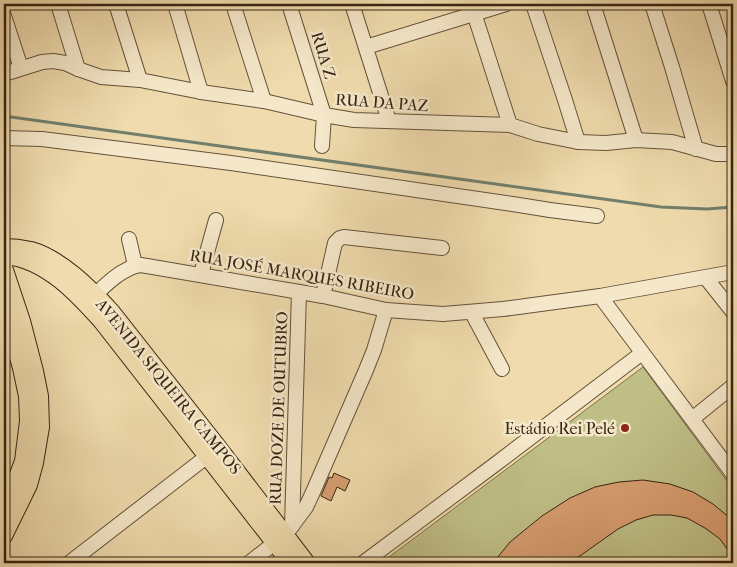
<svg xmlns="http://www.w3.org/2000/svg" width="737" height="567" font-family="'IM FELL French Canon',serif">
<rect width="100%" height="100%" fill="#efdbad"/>
<filter id="stains"><feTurbulence type="fractalNoise" baseFrequency=".004" numOctaves="4"/><feColorMatrix values="0 0 0 0 .2 0 0 0 0 .09 0 0 0 0 .02 0 0 0 .5 -.17"/></filter>
<radialGradient id="worn" r=".72"><stop offset=".6" stop-color="#630" stop-opacity="0"/><stop offset="1" stop-color="#630" stop-opacity=".3"/></radialGradient>
<path fill="#bfbe86" stroke="#7b714c" d="M643 367 733 489V563H381Z"/>
<g fill="none" stroke-linecap="round" stroke-linejoin="round">
<path stroke="#727f6c" stroke-width="3" d="M4 116 661 207 707 209 733 207"/>
</g>
<g fill="#d69d6f" stroke="#372413">
<path d="M334 473 350 480 345 491 337 487 331 501 321 496 329 477 332 478Z"/>
<path d="M643 480 670 484 693 492 713 504 730 518 733 522V557L720 539 705 528 687 518 671 515H653L636 520 618 529 570 563H493L510 542 542 516 570 498 595 487 619 482Z"/>
</g>
<g fill="none" stroke-linecap="round" stroke-linejoin="round">
<defs>
<g id="minor">
<path d="M58 4 78 69"/>
<path d="M116 4 140 80"/>
<path d="M175 4 201 92"/>
<path d="M233 4 264 101"/>
<path d="M289 4 324 115 322 146"/>
<path d="M352 4 389 121"/>
<path d="M533 4 565 100 578 142"/>
<path d="M593 4 636 140"/>
<path d="M652 4 672 67 696 149"/>
<path d="M709 4 733 81"/>
<path d="M474 13 510 125"/>
<path d="M4 16 21 68"/>
<path d="M366 47 506 4"/>
<path d="M4 74 42 62 53 61 65 63 78 69 101 77 140 80 201 92 264 101 324 115 354 120 510 125 538 134 578 142 606 143 636 140 672 142 716 154H733"/>
<path d="M4 138 42 139 231 163 519 205 550 210 597 216"/>
<path d="M129 239 135 265"/>
<path d="M201 274 216 220"/>
<path d="M706 278 733 312"/>
<path d="M323 296 335 243 340 238 344 237 442 248"/>
<path d="M600 296 733 474"/>
<path d="M89 301C102 288 122 267 141 265L323 296 386 310 443 314 503 309 600 296 733 272"/>
<path d="M472 313 502 369"/>
<path d="M692 419 733 386"/>
<path d="M292 526 299 292"/>
<path d="M69 563 214 451"/>
<path d="M249 563 286 534 306 507 313 492 366 370 374 350 386 310"/>
<path d="M363 563 493 466 642 353"/>
</g>
<g id="major">
<path d="M4 247C13 247 22 248 31 250 62 259 91 289 112 312L219 448 307 563"/>
<path d="M6 256C46 260 77 294 102 322L290 563"/>
<path d="M4 267 22 321 35 371 40 396 41 427 35 463 29 485 4 536"/>
<path d="M4 306 21 368 27 396 28 421 23 461 17 477 4 505"/>
</g>
</defs>
<use href="#minor" stroke="#65523a" stroke-width="16"/>
<use href="#major" stroke="#372413" stroke-width="18"/>
<use href="#minor" stroke="#f5e8ca" stroke-width="14"/>
<use href="#major" stroke="#efdbad" stroke-width="16"/>
</g>
<circle fill="#8f2418" stroke="#f5e8ca" stroke-width="2" cx="625" cy="428" r="5"/>
<g text-anchor="middle" stroke-width="5" stroke-linejoin="round" paint-order="stroke">
<g font-size="16" fill="#372413" stroke="#f5e8ca">
<text transform="translate(324 55) rotate(73)" y="6">RUA Z</text>
<text transform="translate(382 102) rotate(4)" y="6">RUA DA PAZ</text>
<text transform="translate(302 274) rotate(10)" y="6">RUA JOSÉ MARQUES RIBEIRO</text>
<text transform="translate(169 386) rotate(51)" y="6">AVENIDA SIQUEIRA CAMPOS</text>
<text transform="translate(278 408) rotate(-88)" y="6">RUA DOZE DE OUTUBRO</text>
</g>
<g font-size="16" fill="#372413" stroke="#f5e8ca" text-anchor="end">
<text x="615" y="434">Estádio Rei Pelé</text>
</g>
</g>
<rect width="737" height="567" fill="none" stroke="#efdbad" stroke-width="20"/>
<rect x="5" y="5" width="727" height="557" fill="none" stroke="#372413" stroke-width="2.5"/>
<rect x="10" y="10" width="717" height="547" fill="none" stroke="#372413"/>
<rect width="100%" height="100%" filter="url(#stains)"/>
<rect width="100%" height="100%" fill="url(#worn)"/>
</svg>
